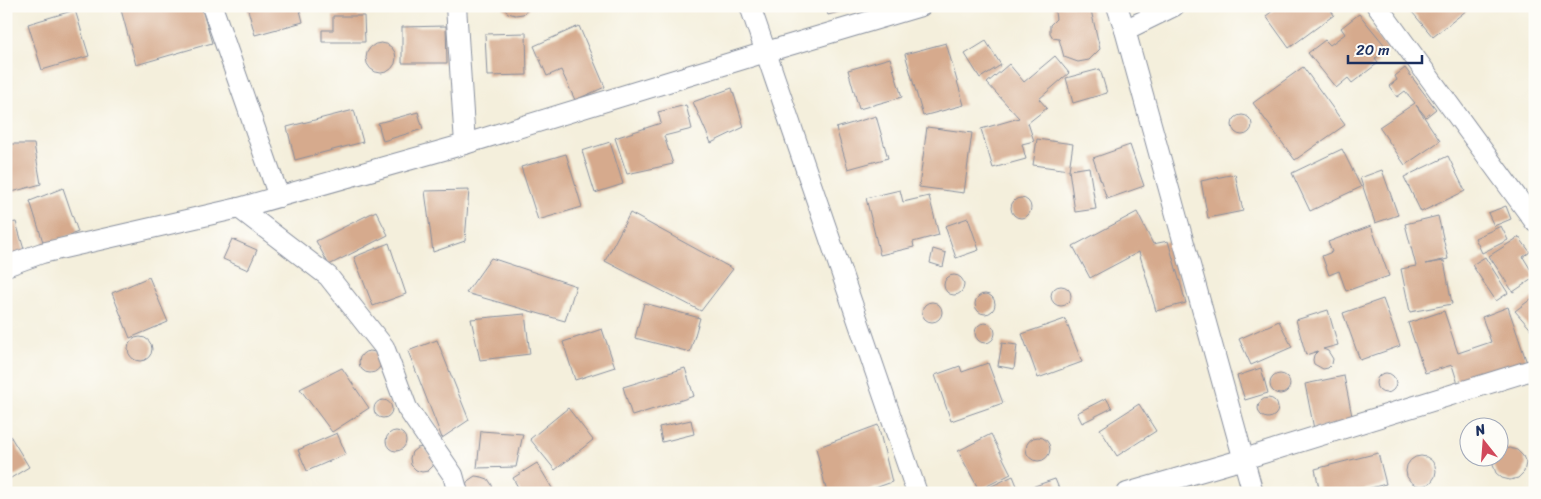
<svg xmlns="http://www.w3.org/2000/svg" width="1541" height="499" font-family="Sriracha,sans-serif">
<rect width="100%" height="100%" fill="#fdfcf7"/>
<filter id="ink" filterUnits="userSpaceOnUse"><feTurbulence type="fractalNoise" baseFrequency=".02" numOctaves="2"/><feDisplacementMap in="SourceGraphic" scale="10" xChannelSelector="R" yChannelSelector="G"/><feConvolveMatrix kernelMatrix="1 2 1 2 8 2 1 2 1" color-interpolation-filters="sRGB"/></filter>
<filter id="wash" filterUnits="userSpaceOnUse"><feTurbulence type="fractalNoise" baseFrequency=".0096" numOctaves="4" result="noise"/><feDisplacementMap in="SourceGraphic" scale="20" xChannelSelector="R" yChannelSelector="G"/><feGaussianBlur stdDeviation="1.12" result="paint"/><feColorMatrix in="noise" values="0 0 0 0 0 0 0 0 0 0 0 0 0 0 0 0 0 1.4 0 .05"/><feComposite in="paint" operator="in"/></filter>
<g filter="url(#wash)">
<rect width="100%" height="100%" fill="#f4efdc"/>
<g id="blocks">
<g fill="#d6aa8d">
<path d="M120 6H201L212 43 136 65Z"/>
<path d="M247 6H299L303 22 255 35Z"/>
<path d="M502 6H532L523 14 515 15 508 13Z"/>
<path d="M825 6H856V7L828 15Z"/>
<path d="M1054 6H1090L1100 49 1089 60 1078 62 1064 57 1059 39 1053 38 1050 33V25L1056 19Z"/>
<path d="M1279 6H1328L1334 15 1289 48 1266 16Z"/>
<path d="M1407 6H1463L1467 10 1433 37Z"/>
<path d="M75 10 89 56 42 70 28 24Z"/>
<path d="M1359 14 1387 48 1375 59 1378 63 1352 83 1348 78 1336 88 1308 53 1325 40 1330 45 1345 34 1341 28Z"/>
<path d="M333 16H364L365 42H322V30H333Z"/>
<path d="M446 26 447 63H402V27Z"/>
<path d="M579 26 605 87 575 100 561 70 547 76 534 46Z"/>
<path d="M526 33 527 75 487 76 485 34Z"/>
<path d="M986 41 1001 65 980 78 965 54Z"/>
<path d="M946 43 964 105 923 116 905 54Z"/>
<circle cx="381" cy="58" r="15"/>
<path d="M1055 56 1069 73 1039 99 1047 108 1028 123 1034 141 1022 144 1026 159 993 168 981 129 1019 118 987 83 1009 64 1024 82Z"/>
<path d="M890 58 902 97 859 109 848 70Z"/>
<path d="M1303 67 1345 125 1295 160 1253 103Z"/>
<path d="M1405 68 1436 109 1426 117 1416 105 1440 141 1405 165 1379 127 1415 103 1405 91 1397 97 1389 86 1397 80 1395 76Z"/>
<path d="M1100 69 1107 93 1073 103 1066 78Z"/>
<path d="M732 88 744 127 711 143 693 102Z"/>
<path d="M686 105 692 129 664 136 673 164 627 174 615 138 661 123 658 112Z"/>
<path d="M354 110 363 142 295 160 287 127Z"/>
<path d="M418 112 423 129 383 141 378 123Z"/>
<circle cx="1242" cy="125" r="10"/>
<path d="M876 116 888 158 848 169 836 128Z"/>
<path d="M927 127 972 133 964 193 919 187Z"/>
<path d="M1037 139 1073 144 1069 170 1033 165Z"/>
<path d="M610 142 623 184 595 193 582 151Z"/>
<path d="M6 144H34L41 184 12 192 6 156Z"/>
<path d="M1130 145 1144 186 1107 199 1093 158Z"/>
<path d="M1342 149 1361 187 1310 211 1292 173Z"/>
<path d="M566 154 582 207 538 220 521 167Z"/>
<path d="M1448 156 1465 191 1421 212 1404 177Z"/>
<path d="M1089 167 1096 209 1075 212 1069 170Z"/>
<path d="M1382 170 1398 215 1375 223 1360 178Z"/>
<path d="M1235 174 1243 211 1208 218 1201 181Z"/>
<path d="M63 188 78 232 44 245 30 201Z"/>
<path d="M469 190 465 241 433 252 425 191Z"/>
<path d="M900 190 903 202 929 196 939 235 913 242 914 247 880 255 866 198Z"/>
<circle cx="1021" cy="208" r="10"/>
<path d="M1506 206 1511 219 1494 226 1488 213Z"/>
<path d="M376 211 388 235 329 265 316 241Z"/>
<path d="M1137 212 1153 244 1168 241 1186 303 1156 311 1139 252 1090 278 1073 246Z"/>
<path d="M630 213 733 269 701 311 605 261Z"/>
<path d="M1438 216 1448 259 1425 264 1444 261 1452 304 1410 312 1401 269 1416 266 1405 224Z"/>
<path d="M968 218 979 250 956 258 945 226Z"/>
<path d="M16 222 25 253 6 260V224Z"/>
<path d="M1371 226 1389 276 1346 291 1339 271 1329 275 1322 256 1332 252 1328 242Z"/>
<path d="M1501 226 1508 240 1482 253 1475 238Z"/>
<path d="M1519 237 1530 252 1523 257 1535 277 1513 292 1489 256Z"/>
<path d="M232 239 257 250 248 270 223 259Z"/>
<path d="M389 243 406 294 373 306 354 257Z"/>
<path d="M933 249 946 253 943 267 930 263Z"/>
<path d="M1485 257 1508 293 1496 301 1472 265Z"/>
<path d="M491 258 576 286 565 321 466 293Z"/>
<circle cx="954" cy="285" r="10"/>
<path d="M149 277 168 322 130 338 112 293Z"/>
<circle cx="1061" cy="296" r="10"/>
<circle cx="985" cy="304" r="10"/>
<path d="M1535 296V334L1515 311Z"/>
<path d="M1383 299 1400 346 1360 360 1343 313Z"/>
<circle cx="932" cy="312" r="10"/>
<path d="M644 303 700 318 690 352 635 338Z"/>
<path d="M1508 307 1527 363 1459 387 1452 365 1425 373 1408 323 1444 311 1458 353 1491 342 1482 317Z"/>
<path d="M1328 310 1338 345 1323 349 1328 351 1333 359 1332 364 1328 368 1323 369 1314 364 1313 360 1314 355 1318 351 1306 355 1296 320Z"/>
<path d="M525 314 530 354 480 360 471 319Z"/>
<path d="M1065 319 1082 362 1038 378 1022 334Z"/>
<path d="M1279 321 1292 347 1251 365 1239 339Z"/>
<circle cx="985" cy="333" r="10"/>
<path d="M602 329 615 367 575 380 563 342Z"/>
<circle cx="140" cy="349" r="12"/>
<path d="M437 340 469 420 442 438 408 351Z"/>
<path d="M1002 343 1017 345 1014 369 998 366Z"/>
<circle cx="370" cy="362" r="11"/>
<path d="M988 363 1003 403 951 421 935 375 960 366 962 372Z"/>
<path d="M342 368 369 408 332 432 300 389Z"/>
<path d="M685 368 694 396 632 416 623 387Z"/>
<path d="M1261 368 1268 393 1245 400 1237 376Z"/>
<circle cx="1386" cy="383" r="10"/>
<circle cx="1280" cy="384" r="10"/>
<path d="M1344 376 1353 421 1314 429 1305 384Z"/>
<path d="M1106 398 1112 408 1082 423 1077 413Z"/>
<circle cx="1268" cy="408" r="10"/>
<circle cx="383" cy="409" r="9"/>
<path d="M1139 404 1156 431 1117 456 1100 429Z"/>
<path d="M568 408 593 440 555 470 530 439Z"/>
<path d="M691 420 694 434 662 442 659 427Z"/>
<path d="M878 425 892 482 861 493H827L816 448Z"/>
<path d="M6 429 29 467 6 481Z"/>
<circle cx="396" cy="441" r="10"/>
<path d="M481 431 523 434 516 467 477 468Z"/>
<path d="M337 433 346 454 307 471 298 450Z"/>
<path d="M991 434 1011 474 979 490 958 451Z"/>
<circle cx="1038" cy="449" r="12"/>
<path d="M423 447 435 460 433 466 428 471 422 472 416 470 411 465 410 458 412 452 417 448Z"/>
<path d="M1509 448 1517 450 1523 456 1526 463 1524 472 1518 478 1510 480 1502 478 1496 473 1493 465 1495 456H1498V453L1501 451Z"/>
<path d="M1378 453 1386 484 1351 493H1320L1315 469Z"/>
<circle cx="1421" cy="471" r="15"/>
<path d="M537 463 555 493H521L513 478Z"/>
<path d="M475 476 482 477 488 479 492 485 493 493H464L465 485 469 480Z"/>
<path d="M1013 476 1020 493H977Z"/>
<path d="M1055 479 1060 491 1055 493H1031L1029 488Z"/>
</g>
</g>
</g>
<g filter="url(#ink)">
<use href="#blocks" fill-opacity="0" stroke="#888f9d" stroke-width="1"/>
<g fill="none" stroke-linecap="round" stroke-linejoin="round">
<defs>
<g id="street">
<path d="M212 6 279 197"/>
<path d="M456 6 465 144"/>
<path d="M750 6 917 493"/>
<path d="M1117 6 1125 30 1253 493"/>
<path d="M1377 6 1535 222"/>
<path d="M1125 30 1174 6"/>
<path d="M239 208 328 276 384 347 407 408 453 475 458 493"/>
<path d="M6 266 42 253 239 208 465 144 766 52 921 6"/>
<path d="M1127 493 1244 459 1535 369"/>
</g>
</defs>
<use href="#street" stroke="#888f9d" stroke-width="22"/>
<use href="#street" stroke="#fff" stroke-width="20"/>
</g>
</g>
<rect width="1541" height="499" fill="none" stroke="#fdfcf7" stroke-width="25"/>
<g transform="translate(1484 442) rotate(343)"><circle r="24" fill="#fdfcf7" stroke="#a3aaba"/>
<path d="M0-4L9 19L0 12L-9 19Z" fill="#d1495b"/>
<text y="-8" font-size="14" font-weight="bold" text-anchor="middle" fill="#1b2f5e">N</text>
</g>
<path d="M1348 55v8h74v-8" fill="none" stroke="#1b2f5e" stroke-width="2.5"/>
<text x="1356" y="55" font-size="15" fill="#1b2f5e" stroke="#fdfcf7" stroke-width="4" paint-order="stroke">20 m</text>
</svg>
